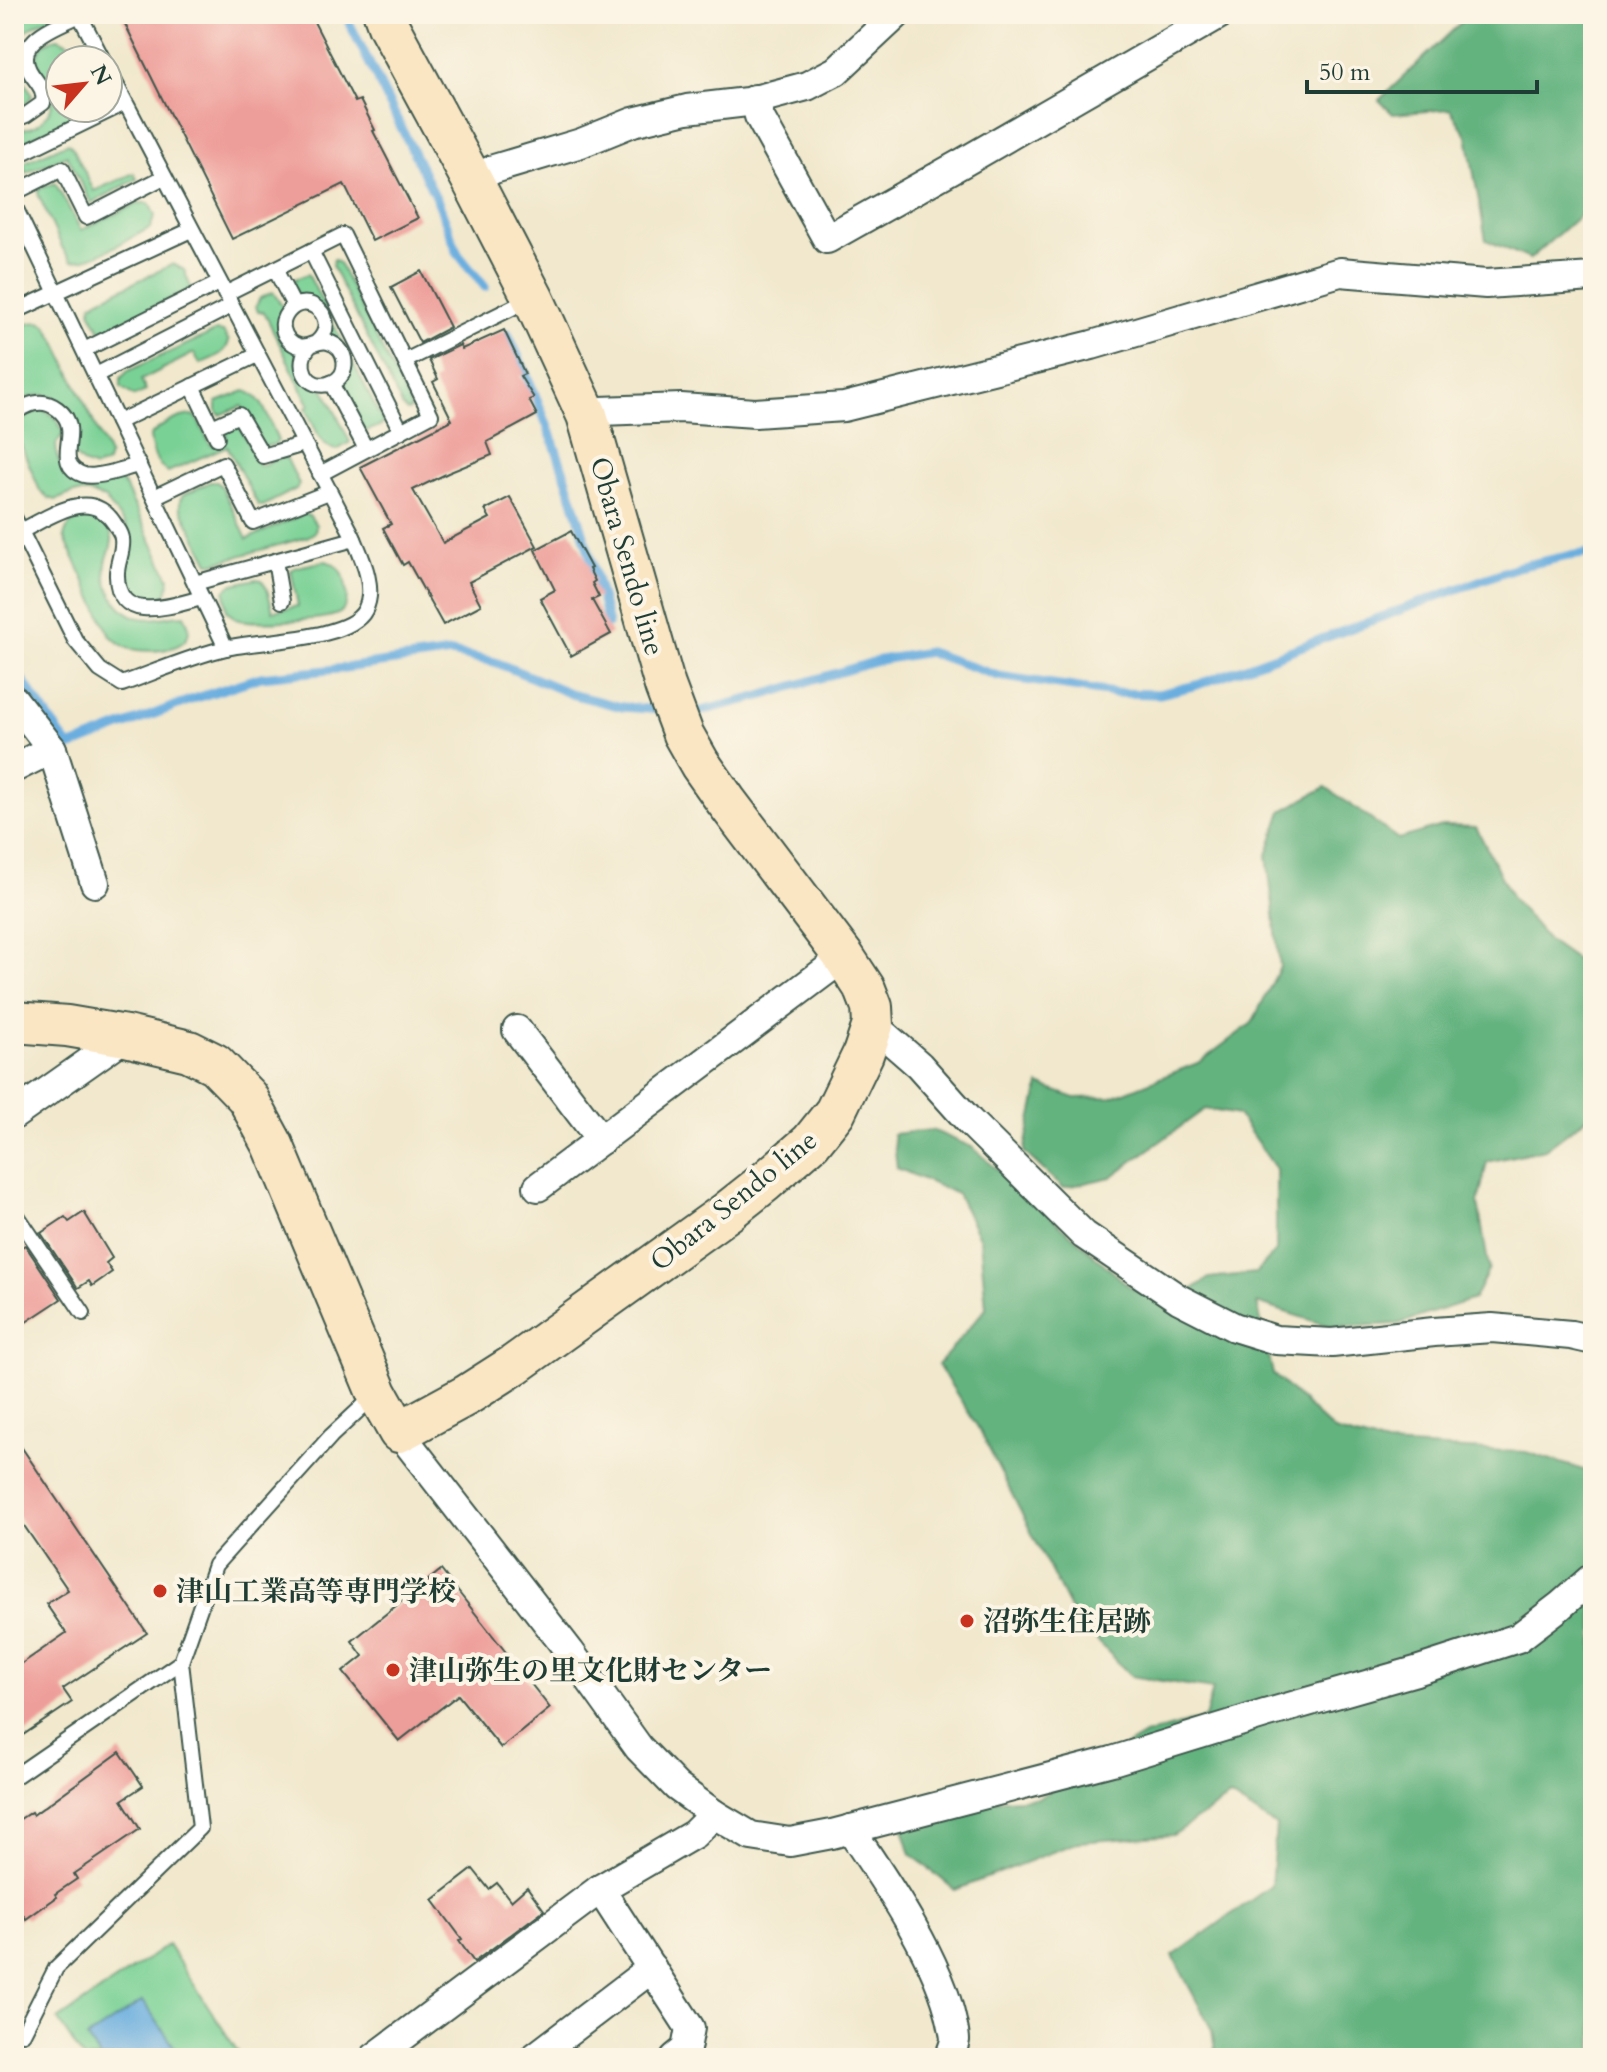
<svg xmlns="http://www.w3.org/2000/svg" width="1607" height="2072" font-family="Cardo,'Noto Serif JP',serif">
<rect width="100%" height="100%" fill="#fcf5e5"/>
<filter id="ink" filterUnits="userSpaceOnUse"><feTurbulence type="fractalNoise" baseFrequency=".0125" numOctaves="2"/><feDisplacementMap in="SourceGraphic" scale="16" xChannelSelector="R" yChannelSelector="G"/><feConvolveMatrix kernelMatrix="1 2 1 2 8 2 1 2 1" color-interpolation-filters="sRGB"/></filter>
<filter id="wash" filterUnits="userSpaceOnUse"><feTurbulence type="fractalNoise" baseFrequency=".006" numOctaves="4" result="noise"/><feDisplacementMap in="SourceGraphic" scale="32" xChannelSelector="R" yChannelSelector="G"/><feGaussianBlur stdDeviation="1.8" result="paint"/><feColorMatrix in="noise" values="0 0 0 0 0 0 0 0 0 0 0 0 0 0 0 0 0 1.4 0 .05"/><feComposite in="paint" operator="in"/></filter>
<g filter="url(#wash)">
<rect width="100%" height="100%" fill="#f1e8cd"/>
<g fill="#7ad196" stroke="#4c8765" stroke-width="2">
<path d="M29 14H53V17C30 26 21 31 14 55V21Z"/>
<path d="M58 38 71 44 76 52 74 55 60 60V62L50 67 60 87V108H70L72 118 19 144 14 143V132C21 129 32 129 38 124 65 104 47 82 36 61 38 48 45 40 58 38Z"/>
<path d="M14 57C15 79 27 79 32 96L26 103 14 108Z"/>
<path d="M68 143 73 148 94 191 134 173 137 179 91 203 67 155 26 173 23 163Z"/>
<path d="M55 183 81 230 139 203H149L155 216 150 228C129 238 95 261 72 261L63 249 38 194 39 189Z"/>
<path d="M335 260 339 263 410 405V410L407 411 402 406 332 266 333 261Z"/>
<path d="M173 264 184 270 191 288 189 290 106 330H100L90 311 92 304 100 299Z"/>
<path d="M308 274 383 422 382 425 367 431 364 430 341 382 348 372 328 337 332 327 300 299 293 285 295 279Z"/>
<path d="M273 292 284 309 278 319 299 352 296 364 325 391 350 442 337 450C319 447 314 424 306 408L310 406 264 312H258L256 306 260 298Z"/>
<path d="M40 322 46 325 55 340 109 455 107 463 95 468 82 463 74 455C75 446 77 433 76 424 74 410 58 397 45 395 35 394 23 399 14 403V331L30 323Z"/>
<path d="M216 331 223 332 229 341C226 355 212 358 200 364L194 353 141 380 146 391 134 396 121 387V378L128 371Z"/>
<path d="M245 391C263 395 269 421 276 436L278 441 273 445 265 446 261 443 242 406 220 415 217 412V402Z"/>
<path d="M42 410C56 415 59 421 63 434L56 444 57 456 63 471 84 484 119 479 125 486 169 578 168 590 165 596 146 599 136 595 130 589 127 582 125 569 132 542 126 526 105 499 89 493H73L56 500 48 498 40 491 16 433C22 419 28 414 42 410Z"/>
<path d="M193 415 196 417 210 444 214 446 226 439 227 436 224 432 226 428 237 423 240 427 259 466 283 457 287 459 299 484 296 489 263 506 258 505 227 446 168 472C156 466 151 449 150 436 161 425 177 416 193 415Z"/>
<path d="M210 482H217L222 487 247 539 304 514 310 516 316 525 315 532 307 537 214 563H209L180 507V500L183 495Z"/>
<path d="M86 517 98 518C104 524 111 529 112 539 112 547 107 556 106 563 102 585 118 613 140 618 154 621 170 615 184 615 205 650 154 654 131 649 122 647 117 641 110 635L64 537C67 523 74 521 86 517Z"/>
<path d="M326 561C337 565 343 570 345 582 347 592 349 604 341 612 332 621 249 624 236 619 234 618 229 612 227 611L225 591 230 585 256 579 262 580 267 589 273 611 298 606 291 570 297 567Z"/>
<path d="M168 1945 242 2058H83L58 2020Z"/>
</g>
<g fill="#63b37f" stroke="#41785a" stroke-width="2">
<path d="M1468 14H1593V216L1581 214 1530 259 1486 240 1467 136 1450 109 1393 114 1379 100 1468 16Z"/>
<path d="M1326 787 1398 839 1442 826 1476 827 1512 898 1548 940 1593 972V1113L1545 1149 1487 1162 1478 1203 1489 1269 1474 1299 1398 1324 1332 1327 1257 1303 1273 1374 1334 1431 1386 1445 1526 1452 1593 1473V2058H1216L1212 2030 1173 1956 1271 1886 1276 1826 1230 1797 1173 1835 1078 1842 955 1890 911 1854 896 1806 1038 1798 1145 1735 1205 1718 1213 1689 1131 1676 1073 1615 979 1429 938 1365 986 1308 980 1239 957 1194 897 1168 893 1134 932 1130 972 1147 1130 1287 1168 1306 1209 1278 1256 1273 1276 1251V1169L1238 1115 1205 1109 1111 1177 1063 1188 1024 1152 1039 1085 1075 1098 1112 1097 1200 1062 1252 1023 1280 967 1267 855 1282 811Z"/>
</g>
<path fill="#6aaedf" stroke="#44768a" stroke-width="2" d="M143 2001 182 2058H100L87 2038Z"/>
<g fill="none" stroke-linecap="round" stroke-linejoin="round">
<g stroke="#6aaedf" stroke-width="9">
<path d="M345 14 439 204 458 254 485 287"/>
<path d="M508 334C553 427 583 524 608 624"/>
<path d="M14 668 69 747 193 699 261 677 337 669 451 653 495 662 574 695 622 707 663 710"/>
<path d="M685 712 693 713 757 697 880 660 929 652 998 676 1114 693 1159 694 1197 685 1517 567 1568 556 1593 553"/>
</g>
</g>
<g id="blocks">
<g fill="#ee9e9a">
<path d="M120 14H310L355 102 360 100 375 130 373 131 418 218 372 241 344 184 232 239Z"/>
<path d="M421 271 450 327 420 343 391 287Z"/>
<path d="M504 330 525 374 520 376 534 398 529 400 537 415 487 442 492 455 448 473 413 490 443 543 490 518 485 510 510 497 537 546 469 582 481 605 443 625 408 562 403 565 383 528 391 524 360 467 452 420 433 382 438 379 429 360 460 345 462 349Z"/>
<path d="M571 531 591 568 589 569 595 581 592 583 599 597 592 600 611 634 571 656 540 598 555 590 535 550Z"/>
<path d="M84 1212 112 1258 106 1263 112 1272 92 1286 89 1281 78 1288 41 1233 65 1217 69 1222Z"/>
<path d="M25 1245 61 1299 14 1330V1252Z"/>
<path d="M14 1436 147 1633 63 1689 72 1702 14 1741V1669L66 1633 46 1604 68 1590 14 1511Z"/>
<path d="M441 1570 550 1708 501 1748 458 1695 399 1741 343 1672 363 1656 352 1641Z"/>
<path d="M120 1752 143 1786 122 1800 140 1829 74 1874 77 1879 55 1894 57 1897 26 1919 24 1916 14 1923V1823L31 1812 33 1815Z"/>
<path d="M473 1869 489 1889 497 1883 511 1901 527 1887 544 1910 474 1962 459 1941 462 1939 433 1900Z"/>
</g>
</g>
</g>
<g filter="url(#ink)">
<use href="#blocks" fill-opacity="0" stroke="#3e574b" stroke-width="2"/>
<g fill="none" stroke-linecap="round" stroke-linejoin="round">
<defs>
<g id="lane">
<path d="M79 14 103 60"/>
<path d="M14 120 26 115 43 103C45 90 39 85 32 75 9 41 57 26 80 15"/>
<path d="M14 157 125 103"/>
<path d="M14 193 62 169 86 217 164 177"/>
<path d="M14 205 226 648"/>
<path d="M311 251 401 431"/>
<path d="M275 269 294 306"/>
<path d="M225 294 343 235 431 415 320 474"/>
<path d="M14 312 191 230"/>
<path d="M310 346C293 363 307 392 331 383 351 376 348 347 328 342 317 339 310 349 299 346 291 344 285 337 283 329 282 323 284 317 288 312 307 288 342 320 317 342"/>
<path d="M84 350 219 283"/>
<path d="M405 361 532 298"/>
<path d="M96 375 231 306"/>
<path d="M331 383 366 449"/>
<path d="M192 386 217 438"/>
<path d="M14 412C21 409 30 403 37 403 51 401 67 413 69 427 72 444 57 466 84 475 97 479 125 468 139 465"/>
<path d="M118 422 257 355"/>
<path d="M212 427 239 415 263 456 304 444"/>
<path d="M154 497 223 464 253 522 329 492"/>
<path d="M14 517 75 640 100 670 122 684C155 672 192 656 226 648 259 640 349 641 365 610 377 587 361 556 352 534L108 69"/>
<path d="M21 531C50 517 90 486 114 523 117 528 122 533 122 539 124 551 116 564 117 576 118 626 173 605 202 598"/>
<path d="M275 561 282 601"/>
<path d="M195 583 354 539"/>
<path d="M14 1211 83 1313"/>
<path d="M14 1777 181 1662 215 1565 331 1436 375 1395"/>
<path d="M23 2033 56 1968 200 1828 181 1662"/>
</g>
<g id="street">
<path d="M755 99 759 116 827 239 964 162 1220 14"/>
<path d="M472 180 494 169 581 143 633 122 687 109 747 102 807 86 836 71 897 14"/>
<path d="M587 415 600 411 681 408 755 413 844 407 1092 345 1340 272 1486 284 1593 277"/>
<path d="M14 700 52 749 14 768"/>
<path d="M52 749 95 883"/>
<path d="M873 1025 919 1065 969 1121 1084 1235 1179 1299 1234 1327 1276 1340 1332 1343 1434 1332 1492 1328 1571 1335 1593 1340"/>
<path d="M517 1030 601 1140"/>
<path d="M14 1115 126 1036"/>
<path d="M538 1187 844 957"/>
<path d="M399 1432 570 1652 639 1748 677 1787 714 1814 751 1836 790 1842 832 1834 1112 1761 1265 1714 1416 1671 1518 1638 1560 1606 1593 1577"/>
<path d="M850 1829C886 1882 939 1959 952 2022 953 2027 955 2035 955 2040 954 2046 951 2053 949 2058"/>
<path d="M600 1889 690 2028 686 2049 675 2058"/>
<path d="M374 2058 600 1889 694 1834 714 1814"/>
<path d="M534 2058 652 1968"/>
</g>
<path id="secondary" d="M14 1022 67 1026 126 1036 189 1051 215 1064 247 1097 273 1145 377 1393 399 1432 467 1395 514 1365 727 1212 765 1182 811 1142 835 1112 863 1054 873 1025 872 1007 865 989 844 957 726 801 700 764 683 734 665 686 587 415 533 298 472 180 388 25 384 14"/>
</defs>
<use href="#lane" stroke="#3e574b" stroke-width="18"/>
<use href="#street" stroke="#3e574b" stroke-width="32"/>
<use href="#secondary" stroke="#3e574b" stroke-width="44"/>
<use href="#lane" stroke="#fff" stroke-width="14"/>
<use href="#street" stroke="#fff" stroke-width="28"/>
<use href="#secondary" stroke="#fbe6c4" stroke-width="40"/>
</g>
</g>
<g fill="#c8321e" stroke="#fcf5e5" stroke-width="3">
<circle cx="160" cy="1591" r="8"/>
<circle cx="967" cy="1621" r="8"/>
<circle cx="393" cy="1670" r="8"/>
</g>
<g text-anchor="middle" stroke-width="8" stroke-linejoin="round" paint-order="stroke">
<g font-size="28" fill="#1f3d34" stroke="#fcf5e5">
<text transform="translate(628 556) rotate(74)" y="10">Obara Sendo line</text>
<text transform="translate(733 1200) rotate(-39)" y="10">Obara Sendo line</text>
</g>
<g font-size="28" font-weight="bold" fill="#1f3d34" stroke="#fcf5e5" text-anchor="start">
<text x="176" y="1601">津山工業高等専門学校</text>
<text x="983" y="1631">沼弥生住居跡</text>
<text x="409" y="1680">津山弥生の里文化財センター</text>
</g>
</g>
<rect width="1607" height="2072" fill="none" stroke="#fcf5e5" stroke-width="48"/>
<g transform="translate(84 84) rotate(62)"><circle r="38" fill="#fcf5e5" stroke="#a4ab9e" stroke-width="2"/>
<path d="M0-6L14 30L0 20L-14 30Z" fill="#c8321e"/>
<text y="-12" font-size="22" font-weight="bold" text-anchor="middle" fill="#1f3d34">N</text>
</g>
<path d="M1307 80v12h230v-12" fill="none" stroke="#1f3d34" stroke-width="4"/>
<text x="1319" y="80" font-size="24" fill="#1f3d34" stroke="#fcf5e5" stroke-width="6" paint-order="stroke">50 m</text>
</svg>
